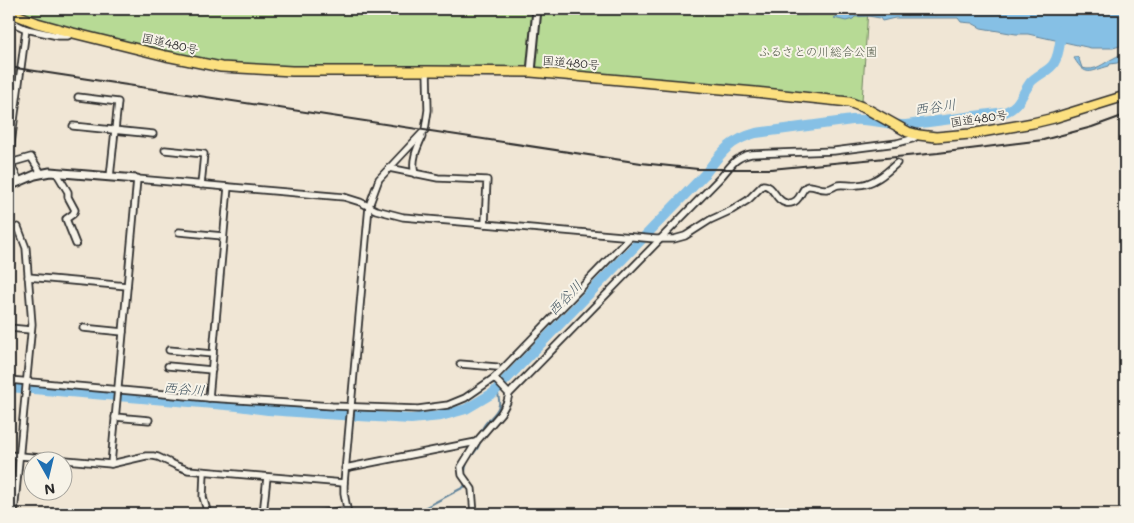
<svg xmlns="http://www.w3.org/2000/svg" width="1134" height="523" font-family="Mali,'Klee One',sans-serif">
<rect width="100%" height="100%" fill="#f0e6d5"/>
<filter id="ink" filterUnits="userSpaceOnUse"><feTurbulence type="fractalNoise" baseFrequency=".02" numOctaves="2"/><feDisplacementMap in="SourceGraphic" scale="10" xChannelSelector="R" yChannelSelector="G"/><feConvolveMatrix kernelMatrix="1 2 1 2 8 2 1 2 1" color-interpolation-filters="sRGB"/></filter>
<g filter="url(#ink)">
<path fill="#b7da95" stroke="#718260" d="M9 9H868L862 101 846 97 656 81 318 69 206 62 51 24Z"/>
<g fill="#86c0e5" stroke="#62849b">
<path d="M788 9H812L808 11 807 15H789Z"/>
<path d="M841 9H869L886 15 904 13 907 15 909 14 888 9 906 10 911 9 912 11H915L921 9H937V11L933 13 934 15 946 14 945 11 940 9H990L1003 10 1009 9H1125V47L1120 46 1113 48H1091L1028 34H1016L981 28 972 23 961 22 958 18H895L882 21 880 18 868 16 855 17 853 19 846 21 834 18 840 14Z"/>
<path d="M1125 52V59L1117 63 1110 64 1109 66C1090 71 1086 78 1074 58L1077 57 1079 59 1082 68C1096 72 1103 63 1114 58 1117 56 1121 55 1125 52Z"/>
</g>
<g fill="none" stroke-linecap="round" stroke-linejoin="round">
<g stroke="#62849b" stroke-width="2">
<path d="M481 432C483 421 497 416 499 405 500 401 498 394 497 389"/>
<path d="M465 475C465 470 466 464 469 459 473 453 479 449 480 442"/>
<path d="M413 514 464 487 465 482"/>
</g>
<path stroke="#86c0e5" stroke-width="10" d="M9 387 238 406 268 410 324 414 411 419 441 416 466 409 493 393 705 174C720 154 729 140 756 133L852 120C870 118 888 125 906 125L1005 112C1019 107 1022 94 1030 83 1036 75 1050 71 1054 63 1060 54 1060 39 1062 29"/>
<defs>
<g id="minor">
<path d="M9 21 26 29 58 36H68L73 33"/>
<path d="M78 97 118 102 110 177"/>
<path d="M73 126 153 134"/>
<path d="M165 150 204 154 201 185"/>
<path d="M10 163 31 157 41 173"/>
<path d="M56 172 68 192V197L75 210 73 214 66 219 76 244"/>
<path d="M415 174C411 161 417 148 422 137"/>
<path d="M19 181 10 163 11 144 26 29"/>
<path d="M485 224 656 239H674L685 236 710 220 732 210 748 200 763 185C774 185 775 201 786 203 802 205 800 187 808 186 814 185 820 190 827 189 831 189 834 186 838 185 844 184 851 186 857 185 873 185 886 173 897 163"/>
<path d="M9 232 18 227 26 248 32 324 14 513 13 514H9"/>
<path d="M179 232 223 236"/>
<path d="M28 277 127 286"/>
<path d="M9 328 31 330"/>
<path d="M83 328 123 332"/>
<path d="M169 350 213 354"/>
<path d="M460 364 497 367"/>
<path d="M168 366 212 370"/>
<path d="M494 378 509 394"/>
<path d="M9 380 209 398 332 406 418 409 448 405 465 398 494 378 630 237"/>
<path d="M209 398 228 187"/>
<path d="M115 417 149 420"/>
<path d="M9 455 111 464 146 456H153L158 457 177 466 188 470 344 483"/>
<path d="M111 464 137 179 344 197 360 202 376 210 403 217 485 224 487 180 438 178 389 168"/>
<path d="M345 468 476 442"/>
<path d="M204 472 203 497 208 514"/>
<path d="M263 514 267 477"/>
<path d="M319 514 347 510"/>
<path d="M348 514 344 493V483L369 206 379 179 425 130 428 110 427 71"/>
<path d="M474 514 472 489 462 475 461 467 477 441 501 413 507 402 509 394 721 177C731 166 735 157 751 154L834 151 897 143 912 139 919 135"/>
</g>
<g id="tertiary">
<path d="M531 72 537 9"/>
<path d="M9 186 35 175 50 172 137 179"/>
</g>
<path id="trunk" d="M9 12 37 23 73 33 166 56 221 67 292 71H427L531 72 755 92 849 102 867 109 908 132 919 135 936 137 970 134 1033 123 1054 118 1125 96"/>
</defs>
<use href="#minor" stroke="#2b2b2b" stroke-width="9"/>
<use href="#tertiary" stroke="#2b2b2b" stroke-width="11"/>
<use href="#trunk" stroke="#2b2b2b" stroke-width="12"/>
<use href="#minor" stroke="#f7f3e8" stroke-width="5.5"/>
<use href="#tertiary" stroke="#f7f3e8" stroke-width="7"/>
<use href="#trunk" stroke="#fce080" stroke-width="9"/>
<path stroke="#2b2b2b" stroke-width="2" d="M9 67 641 163 698 169H771L938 153 1043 140 1092 127 1125 115"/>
</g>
</g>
<g text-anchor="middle" stroke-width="4" stroke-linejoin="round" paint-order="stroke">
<g font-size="12" fill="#2b2b2b" stroke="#f7f3e8">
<text transform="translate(170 44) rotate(13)" y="4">国道480号</text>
<text transform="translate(571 63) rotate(5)" y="4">国道480号</text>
<text transform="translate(979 119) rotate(-8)" y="4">国道480号</text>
</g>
<g font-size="12" fill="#4e5746" stroke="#f7f3e8">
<text x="818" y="56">ふるさとの川総合公園</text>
</g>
<g font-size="14" font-style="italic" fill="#465863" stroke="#f7f3e8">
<text transform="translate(935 107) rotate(-8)" y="5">西谷川</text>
<text transform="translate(565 298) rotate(-46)" y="5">西谷川</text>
<text transform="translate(184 389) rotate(5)" y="5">西谷川</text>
</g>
</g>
<rect width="1134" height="523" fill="none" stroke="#f7f3e8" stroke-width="30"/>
<rect x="15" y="15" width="1104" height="493" fill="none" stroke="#2b2b2b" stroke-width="2" filter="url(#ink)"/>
<g transform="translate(48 476) rotate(172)"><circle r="24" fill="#f7f3e8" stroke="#a5a39c"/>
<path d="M0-4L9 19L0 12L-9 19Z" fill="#1f6fb2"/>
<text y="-8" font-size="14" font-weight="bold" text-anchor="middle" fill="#2b2b2b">N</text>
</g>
</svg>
